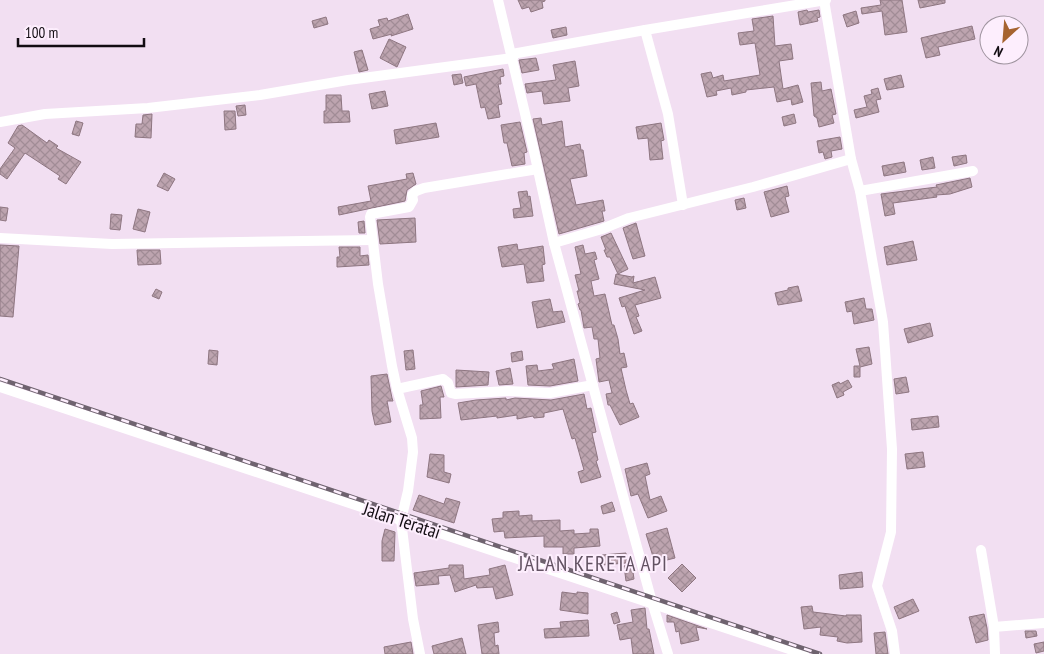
<svg xmlns="http://www.w3.org/2000/svg" width="1044" height="654" font-family="'PT Sans Narrow',sans-serif">
<defs>
<pattern id="building-cross-hatch" width="8" height="8" patternUnits="userSpaceOnUse" patternTransform="scale(1.25)"><rect width="8" height="8" fill="#bda4af"/><path d="M0 0l8 8M0 8l8-8" fill="none" stroke="#a18c96"/></pattern>
</defs>
<rect width="100%" height="100%" fill="#f2dff2"/>
<g fill="url(#building-cross-hatch)" stroke="#8e7681">
<path d="M518 0H545V1L542 2 543 8 531 12 529 7 522 9Z"/>
<path d="M880 0H902L907 32 885 35 882 11 862 14 861 8 881 5Z"/>
<path d="M918 0H945V3L920 8Z"/>
<path d="M807 10 808 12 819 10 820 17 817 18 818 21 800 25 798 12Z"/>
<path d="M856 11 859 23 847 27 843 15Z"/>
<path d="M408 14 413 29 391 36 392 34 373 39 370 29 380 26 378 20 387 18 388 21Z"/>
<path d="M773 16 775 46 791 44 793 59 779 61 783 89 798 85 803 102 792 105 791 99 777 102 774 87 746 90V92L732 95 731 88 716 91 717 95 707 97 701 74 711 72 713 78 723 75 724 81 760 75 755 43 740 45 738 33 754 31 752 19Z"/>
<path d="M326 17 328 24 314 28 312 21Z"/>
<path d="M972 26 975 39 938 47 940 55 926 58 921 38Z"/>
<path d="M566 27 567 35 553 38 551 30Z"/>
<path d="M389 39 406 47 397 67 380 58Z"/>
<path d="M362 50 368 70 359 72 354 52Z"/>
<path d="M536 58 539 70 522 73 519 60Z"/>
<path d="M575 61 579 86 568 88 570 101 544 104 542 91 527 93 525 84 556 80 553 65Z"/>
<path d="M503 69 504 76 500 77 501 84H498L502 104 498 105 500 117 488 119 485 107 481 108 476 84 466 86 464 77Z"/>
<path d="M461 74 463 83 454 85 452 75Z"/>
<path d="M901 75 904 87 887 90 884 79Z"/>
<path d="M821 82 822 91 831 89 836 114 832 115 834 123 819 127 817 118 814 116 811 83Z"/>
<path d="M878 88 881 99 876 100 879 112 856 118 854 110 867 107 864 96 872 94 871 90Z"/>
<path d="M385 91 388 106 372 109 369 94Z"/>
<path d="M326 95H341L342 111H349L350 122 324 123V111H326Z"/>
<path d="M245 105 246 115 238 116 236 106Z"/>
<path d="M224 111H235L236 129 225 130Z"/>
<path d="M152 114 151 138 135 137 136 124H142L143 115Z"/>
<path d="M794 114 796 123 784 126 782 117Z"/>
<path d="M541 118 542 125 562 121 565 147 580 144 581 150H583L587 176 570 179 576 205 603 200 605 211H602L604 221 559 234 533 119Z"/>
<path d="M76 121 83 123 79 136 72 134Z"/>
<path d="M520 122 527 152 524 153 525 164 512 166 507 143H504L501 125Z"/>
<path d="M436 123 439 137 396 144 394 130Z"/>
<path d="M661 123 664 140 661 141 663 159 650 160 648 138 638 139 636 127Z"/>
<path d="M22 125 47 143 49 140 58 146 56 148 81 162 66 184 58 179 60 176 25 153 7 179 0 174V169L15 148 8 143 18 126Z"/>
<path d="M840 137 842 149 831 151 832 157 825 159 823 152 819 153 817 141Z"/>
<path d="M966 155 967 163 954 166 952 157Z"/>
<path d="M933 157 935 168 922 170 920 160Z"/>
<path d="M904 162 906 172 884 176 882 166Z"/>
<path d="M164 173 175 179 168 191 157 186Z"/>
<path d="M413 173 416 184 407 190 405 201 339 215 338 207 371 201 368 186 407 179 406 174Z"/>
<path d="M970 178 972 187 950 194 936 195 937 197 893 203 895 214 885 216 881 194 937 187 936 185Z"/>
<path d="M787 186 789 196 785 197 789 212 771 217 764 192Z"/>
<path d="M527 191 528 197 530 196 533 216 514 218 513 209 521 208 518 192Z"/>
<path d="M744 198 746 208 737 210 735 200Z"/>
<path d="M0 207 8 208 6 221 0 220Z"/>
<path d="M138 209 150 212 145 232 133 229Z"/>
<path d="M111 214 122 215 120 230 110 229Z"/>
<path d="M415 218 416 242 380 244 377 220Z"/>
<path d="M364 221 365 233H359L358 222Z"/>
<path d="M636 223 645 256 633 259 623 228Z"/>
<path d="M611 233 628 269 618 274 610 257H607L604 250H606L601 237Z"/>
<path d="M913 241 917 260 887 265 884 247Z"/>
<path d="M517 244 518 250 543 246 545 264 542 265 544 281 527 283 524 264 502 267 498 247Z"/>
<path d="M0 245 19 246 13 317 0 316Z"/>
<path d="M583 245 585 254 595 252 597 259 594 260 599 279 591 281 594 296 605 294 612 325H614L618 339 620 354 624 353 627 367 621 368 626 390 630 404 633 403 639 417 620 425 610 405H608L606 394 612 393 609 380 599 382 596 359 600 358 598 339H594L592 327 584 328 581 310H580L578 304 580 303 577 291H579L575 275 581 274 575 247Z"/>
<path d="M339 247H360V256L368 255 369 265 337 267V257H340Z"/>
<path d="M137 250H160L161 264 138 265Z"/>
<path d="M616 274 632 277 634 276 633 283 655 277 661 298 635 305 639 316 636 317 642 331 634 334 625 306 622 307 619 298 645 290 614 284Z"/>
<path d="M798 286 802 301 778 305 775 293 788 290V288Z"/>
<path d="M156 289 162 292 159 299 152 296Z"/>
<path d="M864 298 866 309H872L874 320 854 324 852 311 847 312 845 302Z"/>
<path d="M550 299 553 312 562 311 565 322 537 328 532 302Z"/>
<path d="M930 323 933 336 908 343 904 329Z"/>
<path d="M869 347 872 364 860 367V377H854V366H860L856 349Z"/>
<path d="M209 350 218 351 217 365 208 364Z"/>
<path d="M413 350 415 369 406 370 404 351Z"/>
<path d="M522 351 523 360 512 362 511 353Z"/>
<path d="M574 359 578 381 550 386 528 385 526 366 537 365 538 371 554 369 552 364Z"/>
<path d="M510 368 513 384 499 385 496 371Z"/>
<path d="M456 370 489 372 488 385 456 387Z"/>
<path d="M387 374 392 398 393 401H387L391 422 375 425 372 411 371 376Z"/>
<path d="M906 377 909 392 896 394 894 379Z"/>
<path d="M848 380 852 387 843 392 844 395 837 398 832 385 839 382 840 384Z"/>
<path d="M441 386 444 397H440L441 418 420 419V405H423L421 391Z"/>
<path d="M584 394 587 409 591 408 596 432 592 433 598 460 596 461 601 477 581 483 578 472 584 470 575 438 572 439 563 409 544 413V417L534 418 533 416 517 419V415L497 418V416L461 420 458 403 476 400 506 398V400L515 398 551 400Z"/>
<path d="M938 416 939 427 912 430 911 419Z"/>
<path d="M923 452 925 467 907 469 905 454Z"/>
<path d="M430 454 444 455V472L451 474 449 483 427 477Z"/>
<path d="M647 463 650 474 645 476 650 500 661 496 667 511 648 518 638 494 631 496 625 469Z"/>
<path d="M419 495 444 504 446 498 460 502 454 523 413 510Z"/>
<path d="M612 502 615 511 603 514 601 506Z"/>
<path d="M519 511V516L532 515V521L560 520V531L574 530V534L590 533V529H598L600 546 574 548V554H563V547H544V536L505 538 504 531 494 532 492 519 503 518V512Z"/>
<path d="M667 528 675 558 655 563 646 534Z"/>
<path d="M385 529 395 532 394 561H382V541Z"/>
<path d="M626 553V563L602 565V555Z"/>
<path d="M682 564 696 578 682 592 668 578Z"/>
<path d="M449 565H463L464 579 490 575 489 569 505 565 513 595 496 599 493 587 477 588 476 585 455 592 450 575 438 576 439 584 416 586 414 573 449 568Z"/>
<path d="M632 565 634 579 626 581 624 566Z"/>
<path d="M862 572 863 587 840 589 839 575Z"/>
<path d="M562 592 577 594V592L588 593V614L560 610Z"/>
<path d="M913 599 919 611 899 619 894 607Z"/>
<path d="M812 606 813 612 846 616V615H861L862 642 847 643 837 641 838 637 820 635 821 627 804 629 801 607Z"/>
<path d="M645 608 647 629H649L654 654H633L631 638 620 640 617 625 633 622 631 610Z"/>
<path d="M617 612 620 622 614 624 611 614Z"/>
<path d="M984 614 987 628 988 640 976 643 969 617Z"/>
<path d="M667 615 707 629 696 627 699 640 681 644 679 631 676 632 674 622H667Z"/>
<path d="M588 620 589 636 545 638 544 629 561 628 560 622Z"/>
<path d="M498 622 499 632 494 633 495 646 498 645 499 654H482L478 625Z"/>
<path d="M1025 631H1036L1037 636 1026 638Z"/>
<path d="M885 632 888 654H876L874 633Z"/>
<path d="M462 638 466 654H434L432 646Z"/>
<path d="M411 642 413 654H385L384 647Z"/>
<path d="M1044 642V651L1036 653 1034 644Z"/>
</g>
<g fill="none" stroke-linecap="round" stroke-linejoin="round">
<g stroke="#fff" stroke-width="10">
<path d="M498 0 533 147 554 243 652 602 668 654"/>
<path d="M824 0 851 159 860 191 883 322 892 449 891 532 877 586 892 631 895 654"/>
<path d="M645 30 668 114 683 205"/>
<path d="M512 54 645 30 826 0"/>
<path d="M0 122 45 114 148 108 260 95 348 80 513 58"/>
<path d="M860 191 973 171"/>
<path d="M0 238 112 244 372 240"/>
<path d="M554 243 602 229 629 218 753 187 851 159"/>
<path d="M0 387C267 478 537 563 804 654"/>
<path d="M397 389 443 379 448 383 451 393 455 394 508 391 550 393 593 385"/>
<path d="M981 550 994 627 995 654"/>
<path d="M994 627 1044 623"/>
<path d="M420 654 413 619 401 520 408 491 413 452 412 438 397 389 392 366 378 284 370 217 371 214 409 207 413 200 412 195 416 191 424 188 538 169"/>
</g>
<defs>
<path id="rail" d="M0 379 820 654"/>
</defs>
<use href="#rail" stroke="#6f636f" stroke-width="4.5"/>
<use href="#rail" stroke="#fdeefd" stroke-width="2.5" stroke-dasharray="8" stroke-linecap="butt"/>
</g>
<g text-anchor="middle" stroke-width="4" stroke-linejoin="round" paint-order="stroke">
<g font-size="19" fill="#120c12" stroke="#fdeefd">
<text transform="translate(402 520) rotate(18)" y="7">Jalan Teratai</text>
</g>
<g font-size="21" letter-spacing="1" fill="#625262" stroke="#fdeefd">
<text x="593" y="571">JALAN KERETA API</text>
</g>
</g>
<g transform="translate(1004 40) rotate(206)"><circle r="24" fill="#fdeefd" stroke="#9f949f"/>
<path d="M0-4L9 19L0 12L-9 19Z" fill="#a66330"/>
<text y="-8" font-size="14" font-weight="bold" text-anchor="middle" fill="#120c12">N</text>
</g>
<path d="M18 38v8h126v-8" fill="none" stroke="#120c12" stroke-width="2.5"/>
<text x="25" y="38" font-size="15" fill="#120c12" stroke="#fdeefd" stroke-width="4" paint-order="stroke">100 m</text>
</svg>
